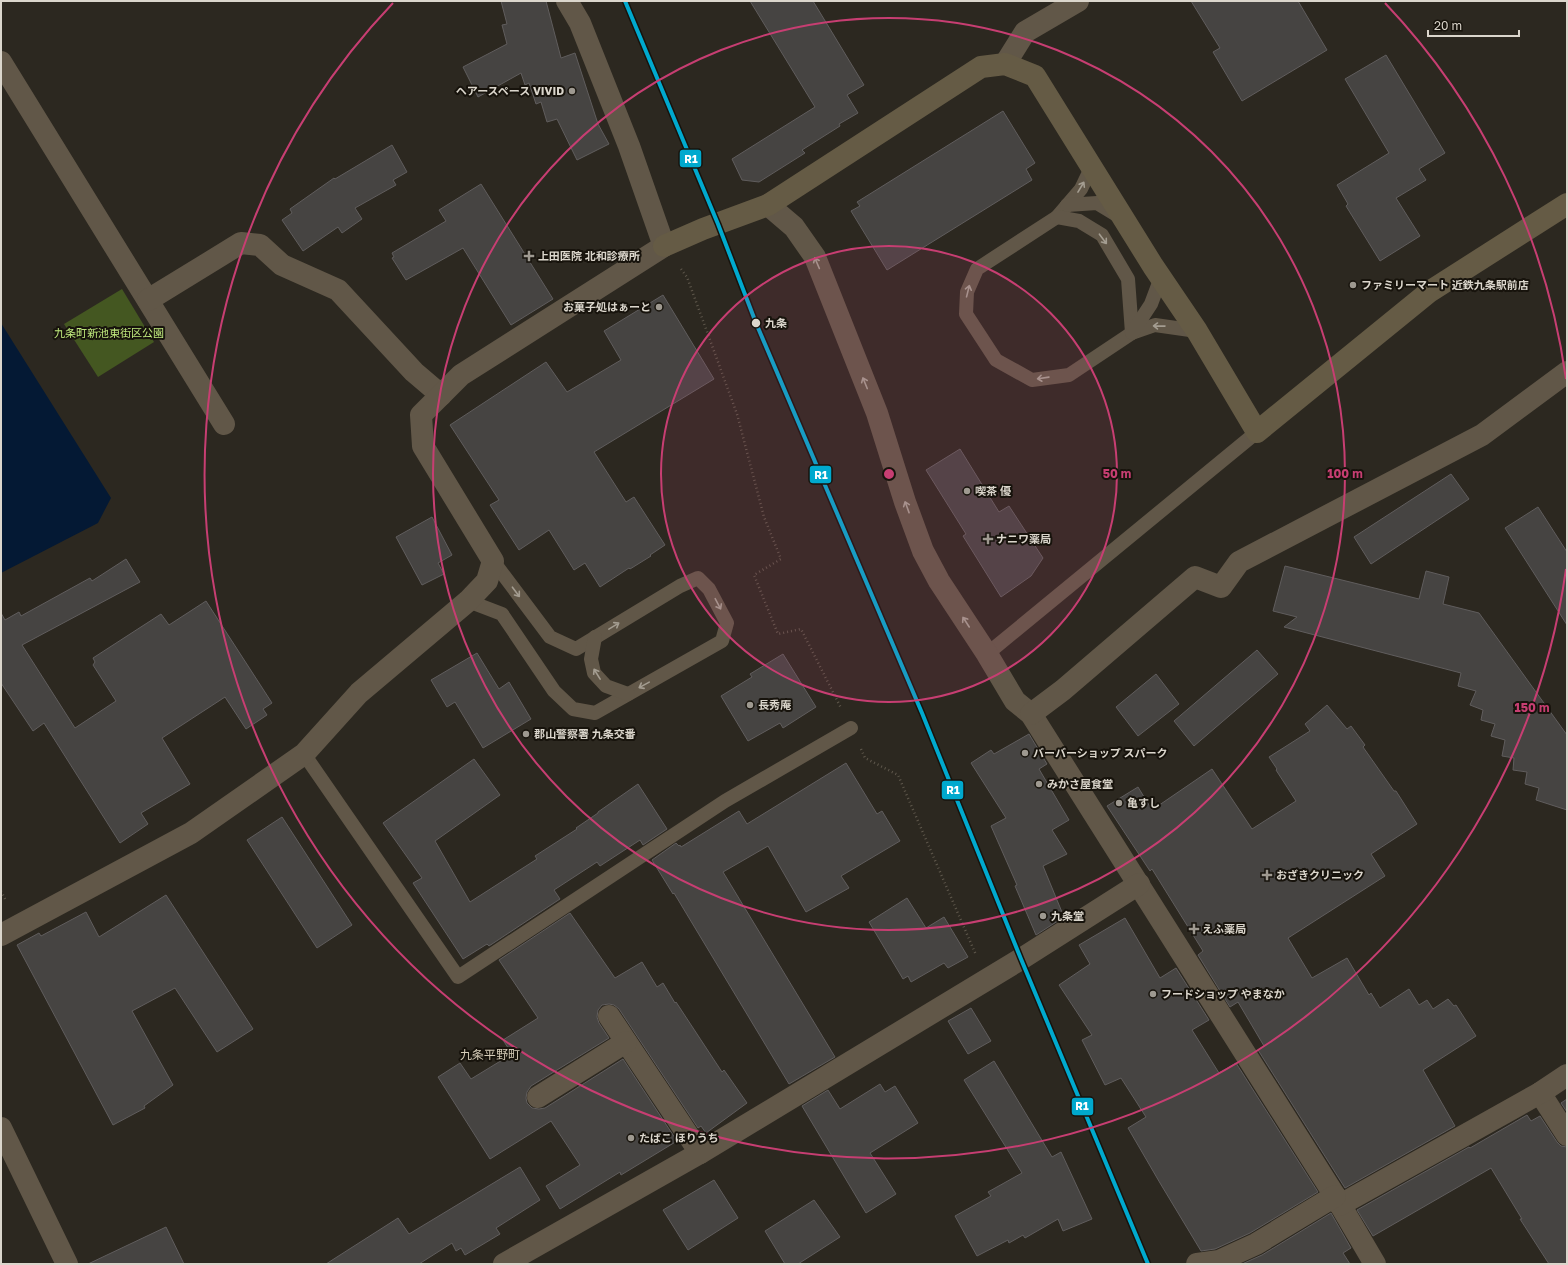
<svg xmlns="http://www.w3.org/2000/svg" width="1568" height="1265" font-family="'Golos Text','Noto Sans JP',sans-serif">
<rect width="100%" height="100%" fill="#2c2820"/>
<path fill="#445721" d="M122 289 154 342 98 377 64 324Z"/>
<path fill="#041934" d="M1 323 111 498 98 523 1 573Z"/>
<g fill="#464442" stroke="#605d5d">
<path d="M501 1H546L561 58 575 53 598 124 609 144 577 160 557 119 547 122 541 102 536 104 529 83 525 85 521 73 478 97 463 67 507 44 502 25 507 24Z"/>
<path d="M750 1H813L864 85 847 95 858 113 839 124 840 126 802 150 805 153 759 182 742 180 732 159 815 107Z"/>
<path d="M1191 1H1298L1327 50 1242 101 1213 52 1220 48Z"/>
<path d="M1386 55 1445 153 1419 169 1426 180 1396 198 1420 236 1380 261 1346 206 1348 204 1337 185 1389 153 1345 79Z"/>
<path d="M1003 111 1035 163 1026 169 1032 180 887 270 851 211 860 206 857 202Z"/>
<path d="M392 145 407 172 393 180 396 185 355 208 362 219 342 233 338 227 303 251 282 220 292 213 290 209 334 178 335 179Z"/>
<path d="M481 184 553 299 511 325 463 248 406 280 392 258 394 257 392 253 446 221 439 210Z"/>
<path d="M663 295 714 379 594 452 626 502 634 497 665 545 650 555 651 556 630 569 629 568 600 587 585 563 574 570 549 530 519 550 490 505 499 500 450 425 546 362 567 392 621 360 604 331Z"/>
<path d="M960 449 999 512 1009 506 1043 558 1031 576 1001 597 963 536 966 534 926 470Z"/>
<path d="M1451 474 1469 499 1371 564 1354 537Z"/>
<path d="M1538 507 1567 552V625L1505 528Z"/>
<path d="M432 517 452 555 438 563 444 574 422 585 396 537Z"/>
<path d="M126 559 140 582 22 645 75 728 116 701 93 665 95 662 93 658 161 614 169 625 206 601 272 703 263 709 267 715 246 729 225 697 162 738 190 784 141 813 148 824 120 843 44 723 33 731 1 683V613L5 620 19 612 21 616 90 578 92 581Z"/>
<path d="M1285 566 1419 599 1426 571 1449 577 1443 604 1479 613 1567 735V810L1536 800 1539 788 1525 784 1527 772 1513 770 1514 758 1502 756 1505 740 1491 736 1495 724 1481 720 1483 710 1470 705 1476 691 1458 686 1461 673 1284 627 1297 617 1273 611Z"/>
<path d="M1257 650 1278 674 1194 746 1174 721Z"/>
<path d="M477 653 499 689 509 682 531 719 483 748 455 702 447 707 431 680Z"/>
<path d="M783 654 816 707 783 728 780 723 748 741 721 696 752 677 750 674Z"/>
<path d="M1156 674 1179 704 1138 736 1116 707Z"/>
<path d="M1327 705 1347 729 1351 726 1365 745 1363 747 1394 791H1396L1417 824 1371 854 1385 876 1288 938 1312 978 1347 958 1369 995 1371 993 1380 1008 1409 989 1419 1005 1427 1000 1433 1009 1448 999 1454 1006 1456 1005 1476 1036 1423 1070 1455 1126 1345 1188 1258 1050 1264 1046 1238 1002 1230 1007 1198 955 1203 951 1152 869 1150 871 1107 806 1138 787 1152 810 1212 769 1252 829 1296 801 1276 770 1277 769 1269 757 1310 731 1305 724Z"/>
<path d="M1029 734 1047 764 1039 769 1069 820 1052 830 1067 854 1043 866 1064 917 1036 935 1015 886 1017 885 991 826 1006 818 971 763 991 750 994 754Z"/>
<path d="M474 759 500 795 435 841 470 902 537 859 535 856 577 829 576 828 598 813V812L638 784 667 829 643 845 640 840 600 866 597 862 554 890 560 899 489 946 487 944 463 959 413 883 422 878 383 823Z"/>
<path d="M846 763 877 814 882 811 900 841 841 876 849 888 806 912 768 846 723 872 835 1057 789 1084 674 893 673 894 652 860 676 843 679 846 680 845 681 847 739 811 747 824Z"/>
<path d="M282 817 352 925 317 948 247 840Z"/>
<path d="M166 895 253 1029 217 1052 175 988 132 1011 173 1085 144 1106 145 1108 113 1125 17 945 39 933 41 936 86 912 99 937Z"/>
<path d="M907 898 926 928 944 917 968 957 948 968 944 963 911 982 908 976 903 979 869 922Z"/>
<path d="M570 913 615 978 642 962 657 987 663 983 675 1003 676 1002 722 1072 724 1070 747 1103 706 1133 701 1126 698 1128 619 1009 614 1005 609 1004 602 1005 598 1010 597 1017 599 1023 609 1038 531 1086 527 1092 526 1098 527 1103 532 1108 539 1109 545 1108 623 1059 677 1141 621 1175 620 1172 560 1209 546 1186 580 1165 551 1121 490 1159 438 1077 460 1063 471 1079 512 1054 503 1040 538 1018 499 960Z"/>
<path d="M1125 918 1160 978 1176 968 1209 1020 1192 1030 1219 1073 1236 1063 1318 1192 1250 1233 1215 1249 1201 1251 1160 1183 1128 1128 1146 1117 1121 1078 1105 1085 1082 1040 1092 1035 1059 985 1090 964 1079 945Z"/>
<path d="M971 1008 991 1041 968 1054 948 1021Z"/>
<path d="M994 1061 1052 1157 1061 1152 1092 1219 1063 1231 1058 1219 1025 1238 1023 1235 1009 1243 1008 1240 977 1256 955 1216 991 1196 988 1192 1022 1173 964 1080Z"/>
<path d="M880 1084 885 1092 895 1086 918 1123 870 1153 896 1194 866 1213 802 1106 828 1090 840 1109Z"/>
<path d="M1567 1099V1112L1561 1103Z"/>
<path d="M1527 1115 1531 1121 1540 1116 1557 1142 1561 1146 1567 1147V1264H1549L1520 1219H1522L1491 1168 1373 1236 1357 1210 1469 1147 1470 1148Z"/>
<path d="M520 1167 540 1200 496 1228 500 1234 465 1255 461 1248 456 1251 452 1243 419 1264H326L398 1218 409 1234Z"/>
<path d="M714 1180 738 1218 688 1250 663 1210Z"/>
<path d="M814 1200 840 1237 798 1264H785L765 1231Z"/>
<path d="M1331 1213 1351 1248 1343 1253 1350 1264H1242L1262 1255Z"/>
<path d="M166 1227 184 1264H88Z"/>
</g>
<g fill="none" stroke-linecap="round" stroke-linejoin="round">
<g stroke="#5e574b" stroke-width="2.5" stroke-dasharray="1 3" stroke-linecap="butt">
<path d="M681 269 687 277 737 414 764 517 781 559 754 575 778 634 801 629 841 708"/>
<path d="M861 749 865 758 898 775 976 955"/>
<path d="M1 891 6 901"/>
</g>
<g stroke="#615748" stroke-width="14">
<path d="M1092 166 1081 189 1057 217 977 269 967 292 966 314 996 360 1032 380 1069 375 1132 333 1155 325 1197 331"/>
<path d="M1067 205 1097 203 1120 217"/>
<path d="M1057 217 1079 221 1102 235 1128 279 1132 333"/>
<path d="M1132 333 1151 304 1160 280 1157 273"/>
<path d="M468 601 502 614 554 691 573 709 595 713 722 641 727 623 709 589 698 578 680 586 576 649 550 637 493 561"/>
<path d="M595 637 591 659 594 673 606 686 628 694"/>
<path d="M987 654 1257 432"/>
<path d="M304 754 458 977 725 801 851 728"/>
</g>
<g stroke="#615748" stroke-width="22">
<path d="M1 62 224 424"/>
<path d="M1005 64 1025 32 1078 1"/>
<path d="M768 205 794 227 815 257 877 413 905 502 923 551 939 581 987 654 1015 701 1031 714 1335 1196 1375 1264"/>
<path d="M148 300 241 243 260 245 282 265 338 290 414 372 441 395"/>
<path d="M1031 714 1063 690 1195 577 1221 587 1239 562 1482 435 1567 372"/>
<path d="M1 935 191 833 304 754 359 693 468 601 487 581 493 561 423 446 421 415 461 375 664 246 629 146 580 23 567 1"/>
<path d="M609 1016 700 1153"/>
<path d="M1540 1093 1567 1135"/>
<path d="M538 1097 626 1042"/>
<path d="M1 1128 67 1264"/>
<path d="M1340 1205 1540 1093 1567 1075"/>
<path d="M504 1264 700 1153 1021 959 1139 884"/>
<path d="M1197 1264 1219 1261 1256 1244 1335 1196"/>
</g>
<path stroke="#655b45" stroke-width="22" d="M664 246 703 229 768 205 981 67 1005 64 1035 76 1153 266 1197 331 1257 432 1429 292 1567 204"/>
<defs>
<path id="rail-1" d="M625 1 718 224 756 323 922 713 1021 959 1148 1264"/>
</defs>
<use href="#rail-1" stroke="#17130c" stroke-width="7"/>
<use href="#rail-1" stroke="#00a9ce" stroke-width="4"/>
</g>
<defs><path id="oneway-shaft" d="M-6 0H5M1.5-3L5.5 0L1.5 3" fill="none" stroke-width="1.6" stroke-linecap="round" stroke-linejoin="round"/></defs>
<g stroke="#a49d91">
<use href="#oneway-shaft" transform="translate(1081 187) rotate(-59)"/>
<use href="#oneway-shaft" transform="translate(1103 239) rotate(53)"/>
<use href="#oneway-shaft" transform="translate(817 263) rotate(-113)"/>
<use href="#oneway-shaft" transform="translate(968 291) rotate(-76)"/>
<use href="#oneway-shaft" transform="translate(1159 326) rotate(-179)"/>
<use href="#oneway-shaft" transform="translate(1043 378) rotate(172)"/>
<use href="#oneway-shaft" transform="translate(865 383) rotate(-112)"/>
<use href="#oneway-shaft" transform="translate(907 507) rotate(-110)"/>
<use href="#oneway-shaft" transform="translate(516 592) rotate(53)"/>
<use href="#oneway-shaft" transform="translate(718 604) rotate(62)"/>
<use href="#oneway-shaft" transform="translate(966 622) rotate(-123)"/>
<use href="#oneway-shaft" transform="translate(614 626) rotate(-31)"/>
<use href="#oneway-shaft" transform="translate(597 674) rotate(-122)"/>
<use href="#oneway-shaft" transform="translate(644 685) rotate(151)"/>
</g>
<circle cx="889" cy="474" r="228" fill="#c73e72" fill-opacity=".12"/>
<g fill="none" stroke="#c73e72" stroke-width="2">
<circle cx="889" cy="474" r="228"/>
<circle cx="889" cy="474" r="456"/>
<path d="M1566 569A684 684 0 1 1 393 3M1385 3A684 684 0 0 1 1566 379"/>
</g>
<g fill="#9e9990" stroke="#17130c" stroke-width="1.5">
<circle cx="572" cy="91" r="4"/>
<path d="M527 250h4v4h4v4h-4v4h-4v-4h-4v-4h4z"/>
<circle cx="1353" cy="285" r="4"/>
<circle cx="659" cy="307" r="4"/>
<circle cx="967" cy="491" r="4"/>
<path d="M986 533h4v4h4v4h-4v4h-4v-4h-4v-4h4z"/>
<circle cx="750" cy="705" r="4"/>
<circle cx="526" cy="734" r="4"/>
<circle cx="1025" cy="753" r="4"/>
<circle cx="1039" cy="784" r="4"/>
<circle cx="1119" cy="803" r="4"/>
<path d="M1265 869h4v4h4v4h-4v4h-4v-4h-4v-4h4z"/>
<circle cx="1043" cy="916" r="4"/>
<path d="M1192 923h4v4h4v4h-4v4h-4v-4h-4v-4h4z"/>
<circle cx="1153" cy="994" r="4"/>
<circle cx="631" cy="1138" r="4"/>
</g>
<circle fill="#dbd6cc" stroke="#17130c" stroke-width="1.5" cx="756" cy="323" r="5"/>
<g text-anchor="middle" stroke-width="4" stroke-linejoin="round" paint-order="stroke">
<g font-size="11" font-weight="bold" fill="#dbd6cc" stroke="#17130c" text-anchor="start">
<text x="564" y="95" text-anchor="end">ヘアースペース VIVID</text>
<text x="538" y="260">上田医院 北和診療所</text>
<text x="1361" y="289">ファミリーマート 近鉄九条駅前店</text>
<text x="651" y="311" text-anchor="end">お菓子処はぁーと</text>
<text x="975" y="495">喫茶 優</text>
<text x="996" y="543">ナニワ薬局</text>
<text x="758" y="709">長秀庵</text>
<text x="534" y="738">郡山警察署 九条交番</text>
<text x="1033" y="757">バーバーショップ スパーク</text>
<text x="1047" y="788">みかさ屋食堂</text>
<text x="1127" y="807">亀すし</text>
<text x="1276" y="879">おざきクリニック</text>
<text x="1051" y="920">九条堂</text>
<text x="1202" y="933">えふ薬局</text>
<text x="1161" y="998">フードショップ やまなか</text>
<text x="639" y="1142">たばこ ほりうち</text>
</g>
<g font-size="11" font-weight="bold" fill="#dbd6cc" stroke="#17130c" text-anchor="start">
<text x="765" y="327">九条</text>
</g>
<g font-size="11" fill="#bfe87d" stroke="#17130c">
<text x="109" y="337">九条町新池東街区公園</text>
</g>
<g font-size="12" fill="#d7cdb9" stroke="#17130c">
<text x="490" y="1059">九条平野町</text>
</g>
</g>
<circle cx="889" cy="474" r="6" fill="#c73e72" stroke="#17130c" stroke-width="2"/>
<g font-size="12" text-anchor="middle" font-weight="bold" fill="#c73e72" stroke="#17130c" stroke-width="4" stroke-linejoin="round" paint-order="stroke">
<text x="1117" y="478">50 m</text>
<text x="1345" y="478">100 m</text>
<text x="1532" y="712">150 m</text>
</g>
<g stroke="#17130c" stroke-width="1.5">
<rect x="679" y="149" width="23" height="19" rx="4" fill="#00a9ce"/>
<rect x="809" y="465" width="23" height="19" rx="4" fill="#00a9ce"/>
<rect x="941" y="780" width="23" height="20" rx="4" fill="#00a9ce"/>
<rect x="1071" y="1097" width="23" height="19" rx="4" fill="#00a9ce"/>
</g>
<g font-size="11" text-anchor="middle" font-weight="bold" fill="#fff">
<text x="691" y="163">R1</text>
<text x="821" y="479">R1</text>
<text x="953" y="794">R1</text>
<text x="1082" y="1110">R1</text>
</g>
<rect width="1568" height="1265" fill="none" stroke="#dbd6cc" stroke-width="4"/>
<path d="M1428 30v6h91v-6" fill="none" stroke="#dbd6cc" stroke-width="2"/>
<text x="1434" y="30" font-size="12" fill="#dbd6cc" stroke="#17130c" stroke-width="3" paint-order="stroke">20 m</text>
</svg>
